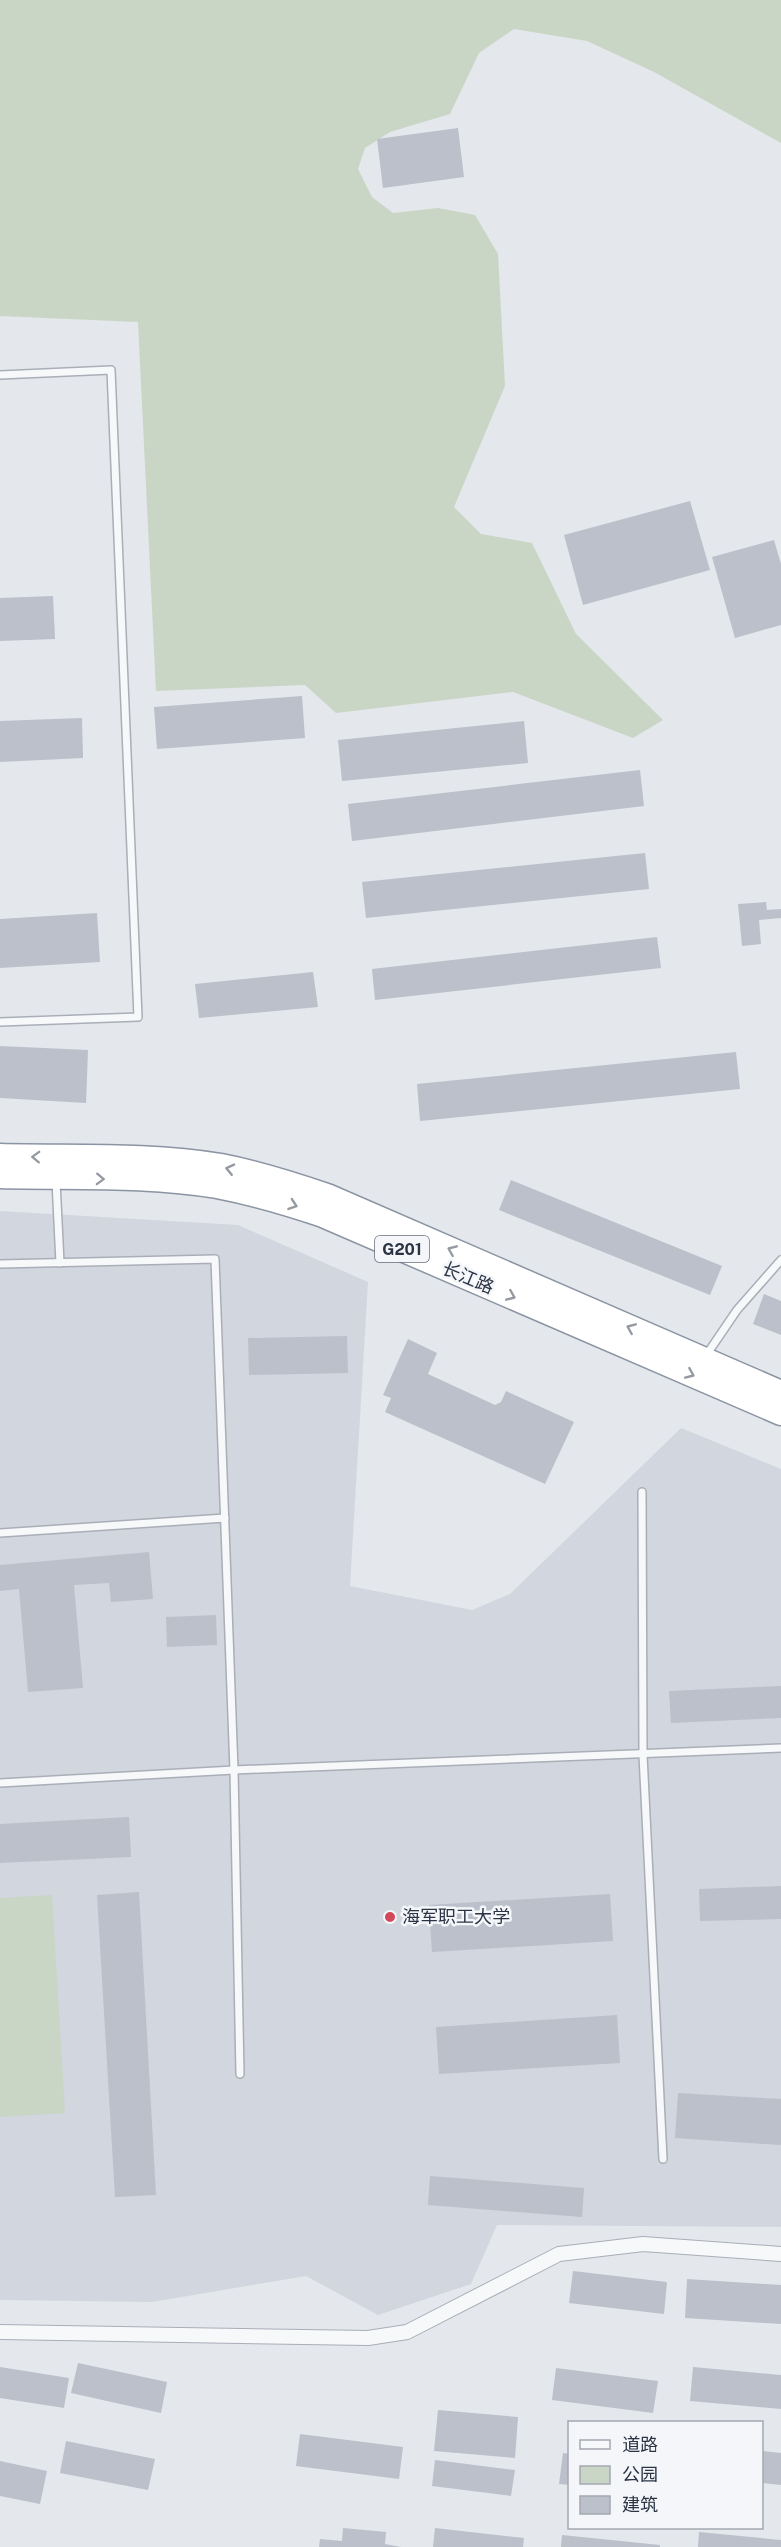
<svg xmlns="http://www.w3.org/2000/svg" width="781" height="2547" font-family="'Public Sans','Noto Sans SC',sans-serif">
<rect width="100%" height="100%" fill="#e4e7ec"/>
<path fill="#d2d6de" d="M0 1211 238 1225 368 1282 350 1586 472 1610 510 1594 681 1428 781 1469V2227L497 2225 471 2284 378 2315 306 2276 152 2302 0 2300Z"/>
<g fill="#c9d6c5">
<path d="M0 0H781V143L654 72 587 41 514 29 479 53 450 114 390 132 365 148 358 169 372 197 393 213 438 208 475 215 498 254 505 386 454 507 481 534 532 543 576 634 663 720 633 738 513 692 336 713 305 685 156 691 138 322 0 316Z"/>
<path d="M52 1895 65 2113 0 2117V1898Z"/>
</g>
<g fill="#bbc0ca">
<path d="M458 128 464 177 383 188 377 139Z"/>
<path d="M690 501 710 570 583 605 564 535Z"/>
<path d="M774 540 781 564V625L735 638 712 557Z"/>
<path d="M53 596 55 639 0 641V598Z"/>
<path d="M302 696 305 738 157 749 154 707Z"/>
<path d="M82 718 83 758 0 762V721Z"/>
<path d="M524 721 528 763 342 781 338 740Z"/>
<path d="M640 770 644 806 352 841 348 804Z"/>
<path d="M645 853 649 889 366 918 362 882Z"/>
<path d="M766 902 767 910 781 909V918L759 920 761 944 742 946 738 904Z"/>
<path d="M97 913 100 962 0 968V919Z"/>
<path d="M657 937 661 968 375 1000 372 969Z"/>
<path d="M313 972 318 1007 199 1018 195 984Z"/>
<path d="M0 1046 88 1050 86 1103 0 1098Z"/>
<path d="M736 1052 740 1089 420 1121 417 1084Z"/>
<path d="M511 1180 722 1266 710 1295 499 1210Z"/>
<path d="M764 1294 781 1301V1335L753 1324Z"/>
<path d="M347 1336 348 1373 249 1375 248 1338Z"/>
<path d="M408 1339 437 1353 428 1374 495 1405 501 1402 506 1391 574 1422 545 1484 385 1412 391 1398 383 1395Z"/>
<path d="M149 1552 153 1599 111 1602 109 1583 74 1585 83 1688 28 1692 19 1589 0 1591V1565Z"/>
<path d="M216 1615 217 1645 167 1647 166 1617Z"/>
<path d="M781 1686V1718L671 1723 669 1691Z"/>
<path d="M129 1817 131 1857 0 1863V1824Z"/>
<path d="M781 1886V1919L700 1921 699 1889Z"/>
<path d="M139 1892 156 2195 115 2197 97 1895Z"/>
<path d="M610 1894 613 1941 432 1952 429 1905Z"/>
<path d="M617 2015 620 2063 439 2074 436 2027Z"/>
<path d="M678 2093 781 2099V2145L675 2138Z"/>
<path d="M430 2176 584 2188 582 2217 428 2205Z"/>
<path d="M573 2271 667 2282 664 2314 569 2303Z"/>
<path d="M687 2279 781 2285V2324L685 2318Z"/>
<path d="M78 2363 167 2382 161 2413 71 2393Z"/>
<path d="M0 2367 69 2378 64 2408 0 2398Z"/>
<path d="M693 2367 781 2375V2409L690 2401Z"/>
<path d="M556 2368 658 2381 653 2413 552 2400Z"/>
<path d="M438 2410 518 2417 515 2458 434 2451Z"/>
<path d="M300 2434 403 2447 399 2479 296 2466Z"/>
<path d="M66 2441 155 2459 148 2490 60 2473Z"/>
<path d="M762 2451 781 2453V2485L762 2483Z"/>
<path d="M563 2453 570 2454V2485L559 2484Z"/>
<path d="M435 2460 515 2470 511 2496 432 2486Z"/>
<path d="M0 2461 47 2471 40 2504 0 2496Z"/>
<path d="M343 2528 386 2532 385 2544 401 2547H319L320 2539 342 2541Z"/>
<path d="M435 2528 524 2538 523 2547H433Z"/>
<path d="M699 2532 781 2540V2547H698Z"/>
<path d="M562 2535 660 2545V2547H561Z"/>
</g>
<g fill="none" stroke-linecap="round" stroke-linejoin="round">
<defs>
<g id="service">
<path d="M0 375 111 370 138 1017 0 1022"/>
<path d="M56 1181 60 1263"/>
<path d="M0 1264 215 1259 234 1770 240 2074"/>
<path d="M705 1357 737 1310 781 1260"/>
<path d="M642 1492 643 1755 663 2159"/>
<path d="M0 1533 225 1518"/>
<path d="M0 1783 234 1770 781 1748"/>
</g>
<path id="minor" d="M0 2332 368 2338 407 2332 559 2254 643 2244 781 2254"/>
<g id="trunk">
<path d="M0 1156C73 1158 149 1154 221 1166 257 1173 292 1184 327 1196L781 1393"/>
<path d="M0 1176C71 1178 147 1174 217 1186 253 1193 288 1203 323 1215L781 1413"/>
</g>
</defs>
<use href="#service" stroke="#a9aeb7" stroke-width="10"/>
<use href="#minor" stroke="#a9aeb7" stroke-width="16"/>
<use href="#trunk" stroke="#8b94a3" stroke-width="27"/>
<use href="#service" stroke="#f7f8fa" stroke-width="7"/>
<use href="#minor" stroke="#f7f8fa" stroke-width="14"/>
<use href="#trunk" stroke="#fff" stroke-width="24"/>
</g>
<defs><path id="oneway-chevron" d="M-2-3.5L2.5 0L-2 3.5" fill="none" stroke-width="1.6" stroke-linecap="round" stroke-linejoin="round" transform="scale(1.5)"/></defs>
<g stroke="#959aa2">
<use href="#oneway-chevron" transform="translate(36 1157) rotate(-178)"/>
<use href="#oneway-chevron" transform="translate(230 1169) rotate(-167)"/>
<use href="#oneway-chevron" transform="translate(100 1179) rotate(2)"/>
<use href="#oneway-chevron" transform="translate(293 1205) rotate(19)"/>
<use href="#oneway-chevron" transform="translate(452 1250) rotate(-157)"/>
<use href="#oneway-chevron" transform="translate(511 1296) rotate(23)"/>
<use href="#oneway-chevron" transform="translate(631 1328) rotate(-157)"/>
<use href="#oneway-chevron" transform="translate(690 1374) rotate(23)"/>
</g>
<circle fill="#d1495b" stroke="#f4f6f9" stroke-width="2" cx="390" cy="1917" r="6"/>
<g text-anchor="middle" stroke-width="5" stroke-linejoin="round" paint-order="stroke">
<rect fill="#f4f6f9" stroke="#676e7b" stroke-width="1.5" x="375" y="1236" width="54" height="26" rx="4.5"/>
<g font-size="16" font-weight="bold" fill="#2b3445">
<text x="402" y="1255">G201</text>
</g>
<g font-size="18" fill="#2b3445" stroke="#f4f6f9">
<text transform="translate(468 1278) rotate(23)" y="6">长江路</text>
</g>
<g font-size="18" fill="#2b3445" stroke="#f4f6f9" text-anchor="start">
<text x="402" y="1923">海军职工大学</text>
</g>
</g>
<rect x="568" y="2421" width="195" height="108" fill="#f4f6f9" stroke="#a4a8b1" stroke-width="1.5"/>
<rect x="580" y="2440" width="30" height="9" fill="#f7f8fa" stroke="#a4a8b1" stroke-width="1.5"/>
<text x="622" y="2451" font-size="18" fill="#2b3445">道路</text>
<rect x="580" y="2466" width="30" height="18" fill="#c9d6c5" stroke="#a4a8b1" stroke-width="1.5"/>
<text x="622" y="2481" font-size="18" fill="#2b3445">公园</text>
<rect x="580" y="2496" width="30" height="18" fill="#bbc0ca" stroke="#a4a8b1" stroke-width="1.5"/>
<text x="622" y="2511" font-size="18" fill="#2b3445">建筑</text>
</svg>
